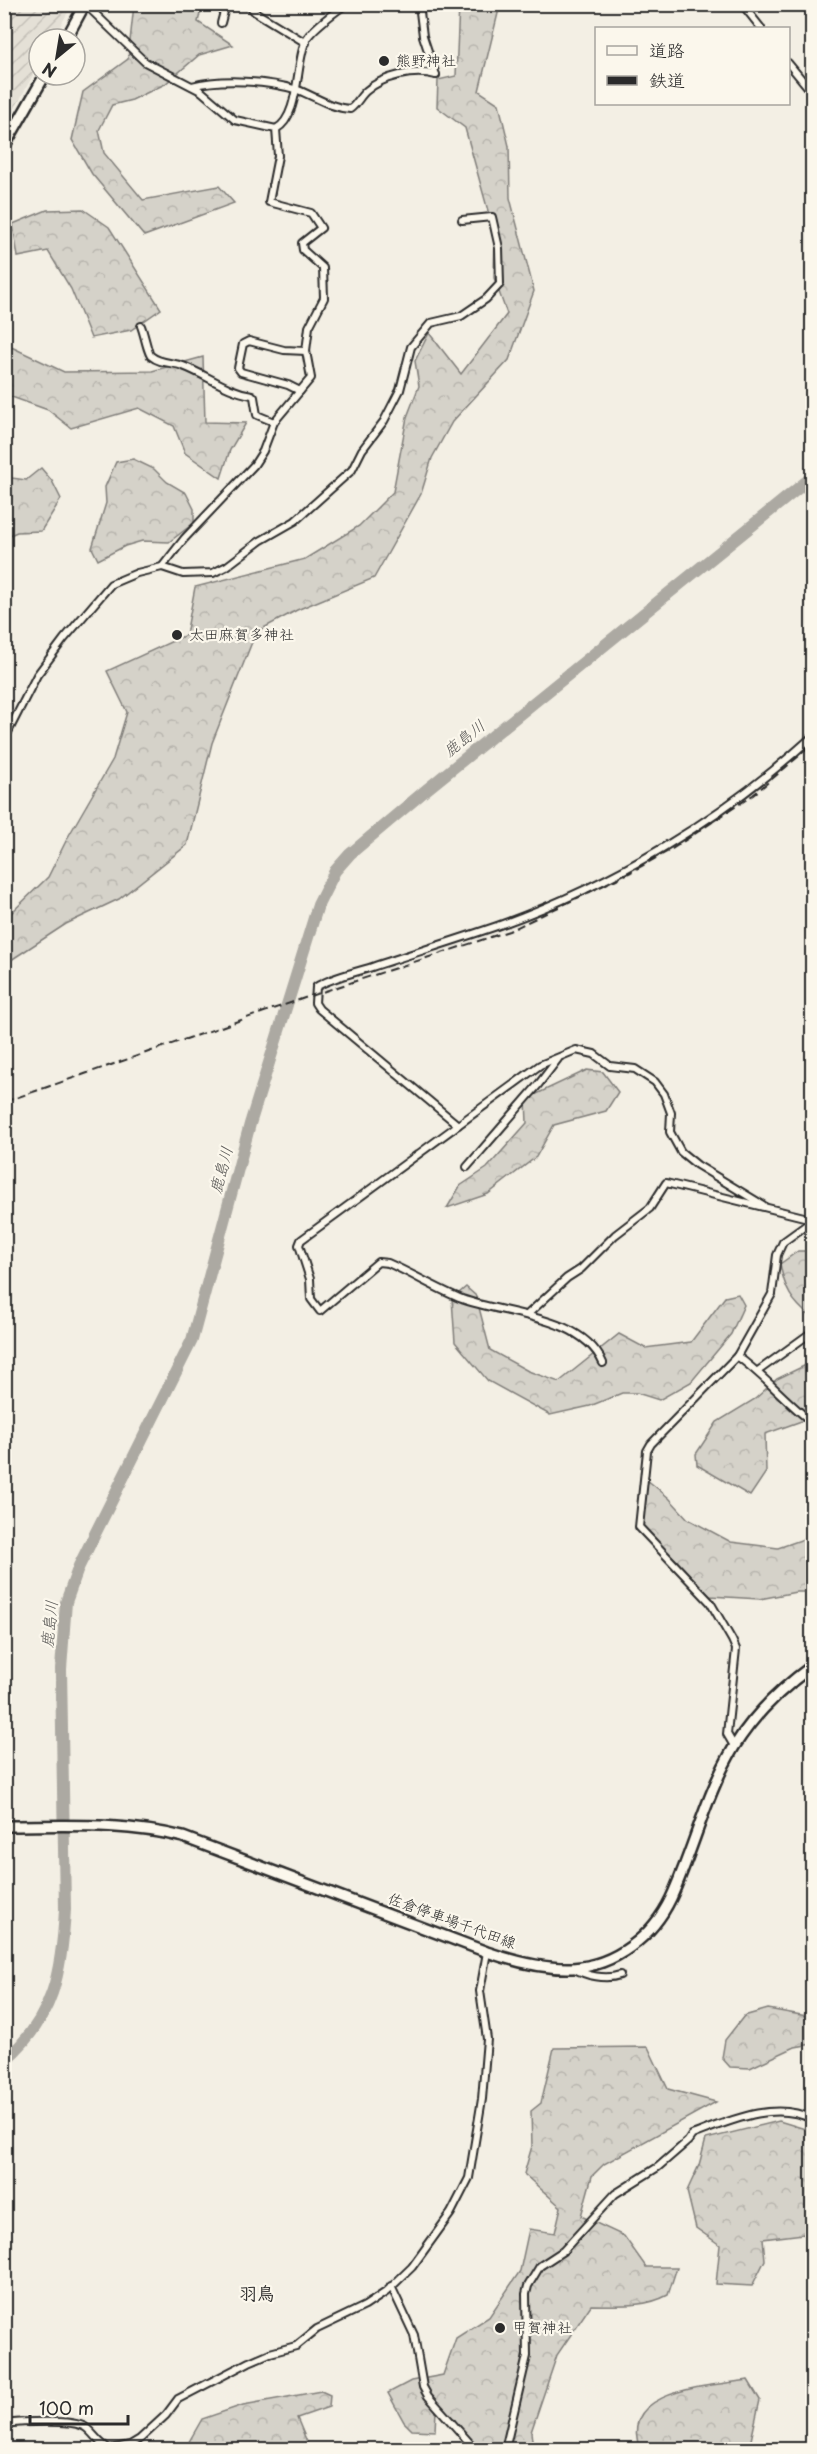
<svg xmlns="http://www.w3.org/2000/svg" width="817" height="2454" font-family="'Playpen Sans','Klee One',sans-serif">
<defs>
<pattern id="industrial-furrows" width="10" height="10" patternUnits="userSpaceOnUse" patternTransform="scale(1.5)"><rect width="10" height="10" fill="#e4e0d6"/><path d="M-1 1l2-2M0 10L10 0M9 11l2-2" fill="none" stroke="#c4c0b8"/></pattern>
<pattern id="forest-crowns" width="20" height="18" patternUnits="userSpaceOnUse" patternTransform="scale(1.5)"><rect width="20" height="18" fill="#d5d2c9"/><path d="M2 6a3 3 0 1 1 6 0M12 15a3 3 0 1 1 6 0" fill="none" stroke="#b7b4ad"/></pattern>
</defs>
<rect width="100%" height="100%" fill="#f3efe4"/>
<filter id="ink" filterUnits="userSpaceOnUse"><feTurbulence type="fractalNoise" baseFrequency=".0167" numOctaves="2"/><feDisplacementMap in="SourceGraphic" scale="12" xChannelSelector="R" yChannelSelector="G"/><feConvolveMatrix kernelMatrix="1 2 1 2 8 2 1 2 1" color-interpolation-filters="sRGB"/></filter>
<g filter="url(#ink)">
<path fill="url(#industrial-furrows)" d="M5 4 72 5 53 39H39V64L5 127Z"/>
<g fill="url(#forest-crowns)" stroke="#807e7a" stroke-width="1.5">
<path d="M134 5H202L198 22 233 45 199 55 165 84 132 100 112 105 99 130 104 153 143 200 219 186 234 203 144 236 92 174 72 140 83 92 128 59Z"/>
<path d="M459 5H500L479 91 499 104 509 146 510 198 534 291 509 360 452 422 432 458 421 494 374 578 297 610 256 632 212 743 187 845 119 899 66 924 5 964V919L48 877 68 837 113 759 127 712 107 671 186 635 195 587 305 559 359 526 393 492 407 417 419 386 415 361 429 333 461 374 507 314 494 278 495 236 465 128 437 107 438 80 456 76Z"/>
<path d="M83 209 109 227 161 309 131 330 91 338 71 289 48 251 18 257 13 224 47 210Z"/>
<path d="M5 344 64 372 152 371 203 357 205 422 246 423 230 450 221 478 185 453 174 426 139 408 71 428 48 410 9 396 5 397Z"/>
<path d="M133 459 154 469 167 482 186 493 194 509V523L169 542 142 541 125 546 98 560 92 548 106 503 105 487 116 462Z"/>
<path d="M41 468 52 481 61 499 41 531 17 532 5 537V477L26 480Z"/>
<path d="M587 1070 603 1072 618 1092 606 1111 554 1125 536 1157 488 1194 447 1208 460 1186 487 1168 527 1123 526 1099Z"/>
<path d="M798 1251H812V1318C791 1301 785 1290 780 1264Z"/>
<path d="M466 1287 476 1296 490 1350 528 1371 559 1382 619 1334 645 1348 691 1342 725 1297 738 1294 744 1305 731 1334 691 1382 659 1400 637 1393H622L590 1406 550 1415 488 1381 455 1342 452 1299Z"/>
<path d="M812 1353V1415L807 1419 765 1434 766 1472 750 1496 697 1465 696 1454 717 1422 755 1399 777 1379 806 1365Z"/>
<path d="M646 1479 669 1498 688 1519 731 1542 778 1548 812 1536V1592H796L760 1599 710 1596 675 1559 642 1529 639 1499Z"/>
<path d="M768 2009 812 2017V2044L795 2047 750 2068 730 2067 722 2058 725 2040 744 2016Z"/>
<path d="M648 2047 668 2089 716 2102 604 2164 592 2176 581 2216 624 2236 646 2267H677L668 2295C644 2308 618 2305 591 2305L557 2355 531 2432 533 2449H469L454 2418 436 2410 435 2431 412 2430 404 2422 388 2393 411 2381 443 2375 456 2338 489 2317 520 2271 529 2229 555 2233 561 2207 524 2174 532 2146 531 2111 541 2103 554 2048Z"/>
<path d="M779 2121 812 2131V2242L803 2234 763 2239 765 2260 752 2286 716 2284 720 2245 696 2228 687 2191 699 2165 706 2139Z"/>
<path d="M748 2380 760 2400 749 2449H640C617 2389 710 2386 748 2380Z"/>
<path d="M321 2391 330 2395 329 2407 297 2418 310 2449 190 2450 186 2447 202 2419 243 2405Z"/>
<path d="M17 2443 83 2449H5V2445Z"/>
</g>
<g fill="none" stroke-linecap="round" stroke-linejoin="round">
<path stroke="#aca9a2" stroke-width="12" d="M4 2061C54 2019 62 1971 65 1909L61 1669 66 1602 79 1566 192 1340 250 1124 318 905 335 871 350 854 426 790 812 477"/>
<defs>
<g id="street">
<path d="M248 4 255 12 306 43"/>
<path d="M419 4 423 36 436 75"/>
<path d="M742 4 761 28"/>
<path d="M221 23 226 4"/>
<path d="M788 63 812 92"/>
<path d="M192 86C221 78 269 81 298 90 316 97 331 108 350 109 357 104 360 96 366 91 383 76 414 69 436 75"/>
<path d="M276 129C301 116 295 59 307 38 314 27 335 12 346 4"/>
<path d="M141 326C144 333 148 354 151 356 160 364 173 362 183 366 207 375 226 391 252 395L254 397 257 415 274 422"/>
<path d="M300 391 288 385 241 372 238 368 243 344 249 341 284 350 306 351"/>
<path d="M162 567 183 574 213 573 227 566 260 541 295 521 352 470 362 450 384 421 400 390 411 347 431 323 461 316 486 299 500 284 499 248 492 217 462 220"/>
<path d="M4 740 37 675 64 639 111 584 137 573 162 567 184 539 254 465 263 451 274 422 311 378 306 351 309 327 324 298 323 268 303 250 302 243 321 228 311 213 269 202 278 156 276 129 235 120 201 91 145 62 85 4"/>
<path d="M458 1125 319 1009 315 1003 316 987C332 977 354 973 372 967 414 953 456 940 497 926 613 885 722 819 812 737"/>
<path d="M467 1167 538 1085 558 1059"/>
<path d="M527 1315 567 1278 581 1269 615 1235 650 1208 666 1183 812 1219"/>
<path d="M737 1356C765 1376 786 1402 812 1422"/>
<path d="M603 1363C582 1315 505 1315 462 1299 437 1289 413 1274 388 1263L378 1262 320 1311 311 1299 310 1279 299 1245 301 1240 540 1065 576 1050 594 1054 610 1066 635 1069 655 1082 664 1094 671 1113 670 1132 681 1152 697 1165 763 1205"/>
<path d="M758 1371 812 1332"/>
<path d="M734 1746 727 1734 736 1649 732 1640 710 1602 639 1527 647 1451 651 1444 737 1356 772 1294 777 1255 783 1242 812 1221"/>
<path d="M573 1968C586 1976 606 1980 620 1975"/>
<path d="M391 2286 414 2335 423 2387 428 2396 476 2450"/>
<path d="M4 2424C20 2422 73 2419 85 2427 95 2434 98 2444 110 2449L130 2445 140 2439 166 2415 178 2399 249 2362 270 2353 296 2346 317 2329 365 2306 386 2292 412 2267 451 2213 469 2178 482 2099 487 2039 480 1991 487 1952"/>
<path d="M505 2450 527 2356 526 2294 528 2286 540 2266 563 2251 615 2194 658 2167 688 2141 692 2135C729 2121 775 2100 812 2119"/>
</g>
<g id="secondary">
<path d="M66 39 85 4"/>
<path d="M4 147 45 75"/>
<path d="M4 1826C65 1826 123 1822 183 1837L487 1952C513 1961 544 1969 572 1968 615 1966 653 1936 671 1898 694 1848 706 1794 734 1747 754 1714 782 1688 812 1666"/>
</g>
</defs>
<use href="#street" stroke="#2b2b2b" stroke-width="10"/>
<use href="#secondary" stroke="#2b2b2b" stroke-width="14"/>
<use href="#street" stroke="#fbf7ec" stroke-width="6"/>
<use href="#secondary" stroke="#fbf7ec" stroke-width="9"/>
<path stroke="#2b2b2b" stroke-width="2" stroke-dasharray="9 4.5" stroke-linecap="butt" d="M4 1102 319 993 509 931 631 872 672 849 753 795 812 745"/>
</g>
</g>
<g fill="#2b2b2b" stroke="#fbf7ec" stroke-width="2">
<circle cx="384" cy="61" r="6"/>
<circle cx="177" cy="635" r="6"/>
<circle cx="500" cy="2328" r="6"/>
</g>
<g text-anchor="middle" stroke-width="4.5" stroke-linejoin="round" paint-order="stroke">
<g font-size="15" fill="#2b2b2b" stroke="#fbf7ec" text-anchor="start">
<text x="396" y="66">熊野神社</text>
<text x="189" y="640">太田麻賀多神社</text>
<text x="512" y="2333">甲賀神社</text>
</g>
<g font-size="15" fill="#2b2b2b" stroke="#fbf7ec">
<text transform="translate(452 1921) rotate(20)" y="5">佐倉停車場千代田線</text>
</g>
<g font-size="16" font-style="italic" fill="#585755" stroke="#fbf7ec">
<text transform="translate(464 738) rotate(-39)" y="6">鹿島川</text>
<text transform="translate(221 1170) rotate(-75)" y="6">鹿島川</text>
<text transform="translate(49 1624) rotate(-84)" y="6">鹿島川</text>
</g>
<g font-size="18" font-weight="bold" fill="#2b2b2b" stroke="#fbf7ec">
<text x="257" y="2300">羽鳥</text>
</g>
</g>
<rect width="817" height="2454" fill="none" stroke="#fbf7ec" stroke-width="24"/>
<rect x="12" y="12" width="793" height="2430" fill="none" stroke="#2b2b2b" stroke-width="2" filter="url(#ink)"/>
<rect x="595" y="27" width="195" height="78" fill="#fbf7ec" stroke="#a8a59f" stroke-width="1.5"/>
<rect x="607" y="46" width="30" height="9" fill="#fbf7ec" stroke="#a8a59f" stroke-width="1.5"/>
<text x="649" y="57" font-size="18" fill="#2b2b2b">道路</text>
<rect x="607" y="76" width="30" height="9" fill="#2b2b2b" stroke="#a8a59f" stroke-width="1.5"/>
<text x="649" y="87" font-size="18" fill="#2b2b2b">鉄道</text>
<g transform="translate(57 57) rotate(210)"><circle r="28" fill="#fbf7ec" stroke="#a8a59f" stroke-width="1.5"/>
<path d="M0-4.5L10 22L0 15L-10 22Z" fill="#2b2b2b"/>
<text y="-9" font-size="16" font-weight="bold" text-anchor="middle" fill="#2b2b2b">N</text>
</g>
<path d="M30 2415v9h98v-9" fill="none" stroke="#2b2b2b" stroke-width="3"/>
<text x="39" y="2415" font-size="18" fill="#2b2b2b" stroke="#fbf7ec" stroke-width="4.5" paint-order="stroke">100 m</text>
</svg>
